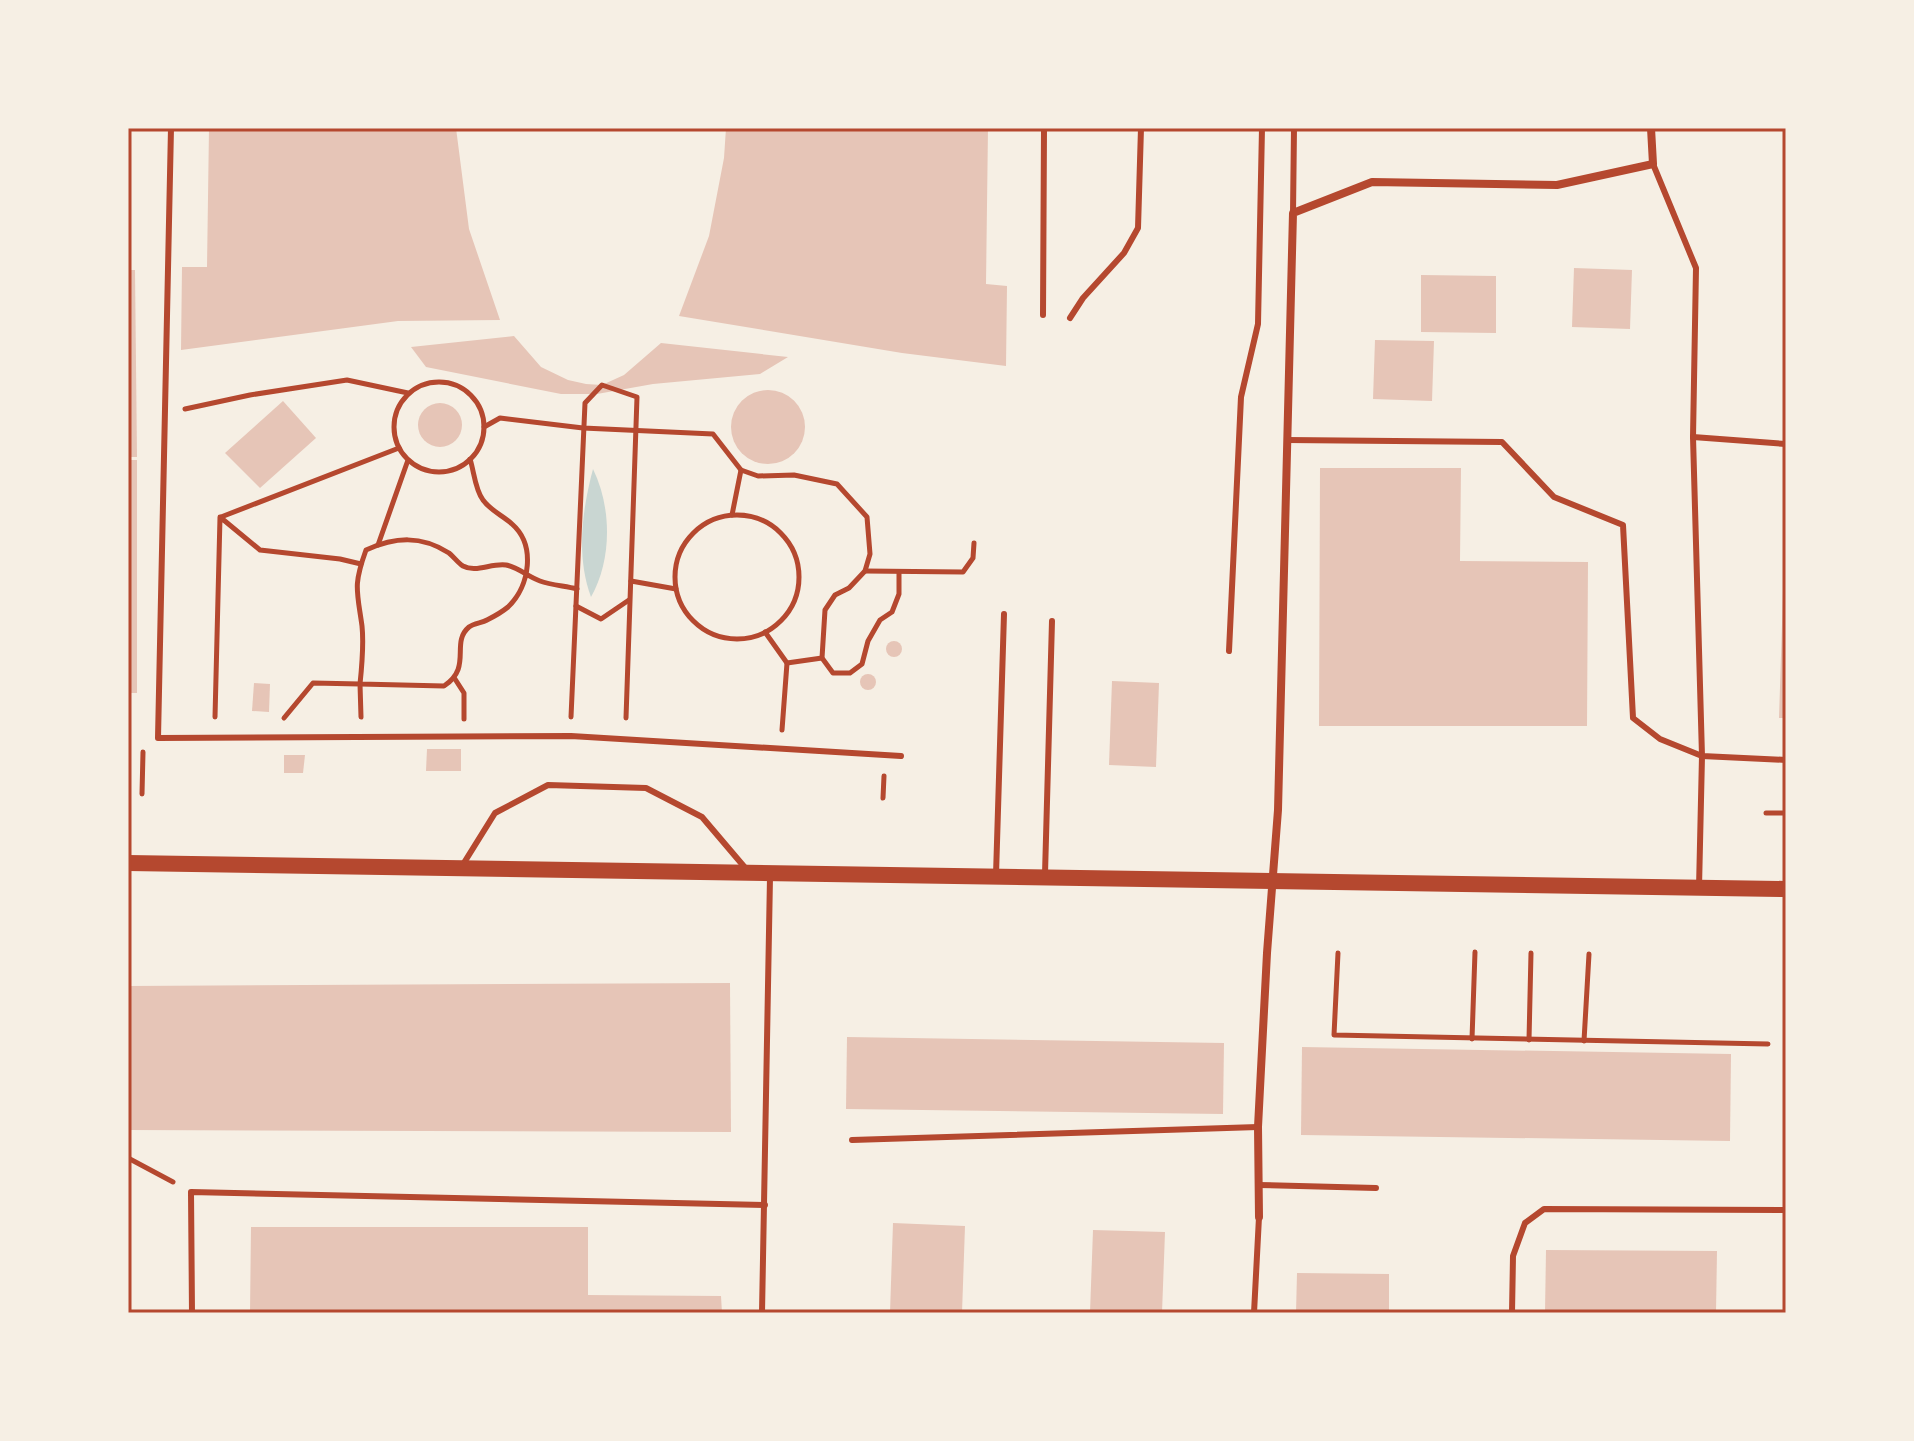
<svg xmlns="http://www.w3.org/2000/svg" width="1914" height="1441" font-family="Roboto,sans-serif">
<rect width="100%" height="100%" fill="#f6efe4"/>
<path fill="#c9d6d2" d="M593 469C612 508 612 560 591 597 576 557 582 510 593 469Z"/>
<g fill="#e6c5b7">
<path d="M209 128H456L469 229 500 320 398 321 181 350 182 267H207Z"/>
<path d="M726 128H988L986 284 1007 286 1006 366 902 353 679 316 709 236 724 158Z"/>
<path d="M1574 268 1632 270 1630 329 1572 327Z"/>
<path d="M128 270H135L137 457H128Z"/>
<path d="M1421 275 1496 276V333L1421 332Z"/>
<path d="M514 336 541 367 568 380 586 384 602 385 624 375 661 343 788 357 760 374 653 384 597 394H561L426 367 411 347Z"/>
<path d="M1375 340 1434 341 1432 401 1373 399Z"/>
<circle cx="768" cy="427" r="37"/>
<path d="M283 401 316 438 260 488 225 453Z"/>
<circle cx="440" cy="425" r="22"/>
<rect x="128" y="460" width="9" height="233"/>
<path d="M1320 468H1461L1460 561 1588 562 1587 726H1319Z"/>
<path d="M1783 592H1786V718H1779Z"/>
<circle cx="894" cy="649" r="8"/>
<circle cx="868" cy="682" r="8"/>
<path d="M1112 681 1159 683 1156 767 1109 765Z"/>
<path d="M254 683 270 684 269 712 252 711Z"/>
<path d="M427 749H461V771H426Z"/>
<path d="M284 755H305L303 773H284Z"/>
<path d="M730 983 731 1132 128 1130V986Z"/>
<path d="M847 1037 1224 1043 1223 1114 846 1109Z"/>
<path d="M1302 1047 1731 1054 1730 1141 1301 1135Z"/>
<path d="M893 1223 965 1226 962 1313H890Z"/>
<path d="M251 1227H588V1295L721 1296 722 1313H250Z"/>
<path d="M1093 1230 1165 1232 1162 1313H1090Z"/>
<path d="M1546 1250 1717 1251 1716 1313H1545Z"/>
<path d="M1297 1273 1389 1274V1313H1296Z"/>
</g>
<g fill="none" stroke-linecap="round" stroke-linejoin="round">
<g stroke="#b5482f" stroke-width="5">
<circle cx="439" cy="427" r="45"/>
<path d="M185 409 250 395 347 380 408 393"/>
<path d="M484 427 500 418 583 428 713 434 741 470 758 476 794 475 837 484 867 517 870 554 865 571 849 588 835 595 825 610 822 658 833 673H850L862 664 868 641 880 620 892 612 899 594V573"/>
<path d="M470 459C474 471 475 490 483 500 491 511 502 515 512 524 536 545 530 586 508 607 502 612 493 617 487 620 482 623 474 623 469 627 450 643 473 667 444 686L360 684C362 665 364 645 362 626 357 590 353 586 366 550 395 537 421 535 449 553 454 557 458 563 463 566 476 573 491 563 506 565 518 567 528 577 540 581 551 585 565 586 577 589"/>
<path d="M732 515 741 470"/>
<circle cx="737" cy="577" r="62"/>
<path d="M221 517 399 448"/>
<path d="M378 545 408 460"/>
<path d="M865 571 963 572 973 558 974 543"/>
<path d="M631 581 676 589"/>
<path d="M576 606 601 619 629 600"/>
<path d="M765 632 787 663 822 658"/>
<path d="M455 679 464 693V719"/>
<path d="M215 717 220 517 260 550 340 559 361 564"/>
<path d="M571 717 585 403 602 385 637 397 626 718"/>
<path d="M284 718 313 683 360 684 361 717"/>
<path d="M782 730 787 663"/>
<path d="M142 794 143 752"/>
<path d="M883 798 884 776"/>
<path d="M1766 813H1786"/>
<path d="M1338 953 1334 1035 1768 1044"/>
<path d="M1472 1039 1475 952"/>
<path d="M1529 1040 1531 953"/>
<path d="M1584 1041 1589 954"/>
<path d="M128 1158 173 1182"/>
</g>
<g stroke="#b5482f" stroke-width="6">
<path d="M171 128 158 738 571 736 901 756"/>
<path d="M1653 164 1696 268 1693 437 1702 756 1699 888"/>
<path d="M1293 213 1294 128"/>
<path d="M1043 315 1044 128"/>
<path d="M1070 318 1083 298 1124 253 1138 228 1141 128"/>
<path d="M1693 437 1786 444"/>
<path d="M1287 440 1502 442 1554 497 1623 525 1633 718 1660 739 1702 756 1786 760"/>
<path d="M1229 651 1241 397 1258 324 1262 128"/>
<path d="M462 866 495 813 548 785 646 788 702 817 747 870"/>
<path d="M1045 874 1052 621"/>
<path d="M996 875 1004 614"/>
<path d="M852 1140 1258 1127"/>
<path d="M1258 1185 1376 1188"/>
<path d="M192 1313 191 1192 765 1205"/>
<path d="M762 1313 770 877"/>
<path d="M1254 1313 1259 1217"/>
<path d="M1512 1313 1513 1256 1525 1223 1544 1209 1786 1210"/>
</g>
<path stroke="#b5482f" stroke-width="8" d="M1259 1217 1258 1127 1267 953 1278 810 1293 213 1372 182 1557 185 1653 164 1651 128"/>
<path stroke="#b5482f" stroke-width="16" d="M128 863 1786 889"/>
</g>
<rect width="1914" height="1441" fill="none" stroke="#f6efe4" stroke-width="260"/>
<rect x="130" y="130" width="1654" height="1181" fill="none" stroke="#b5482f" stroke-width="3"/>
</svg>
